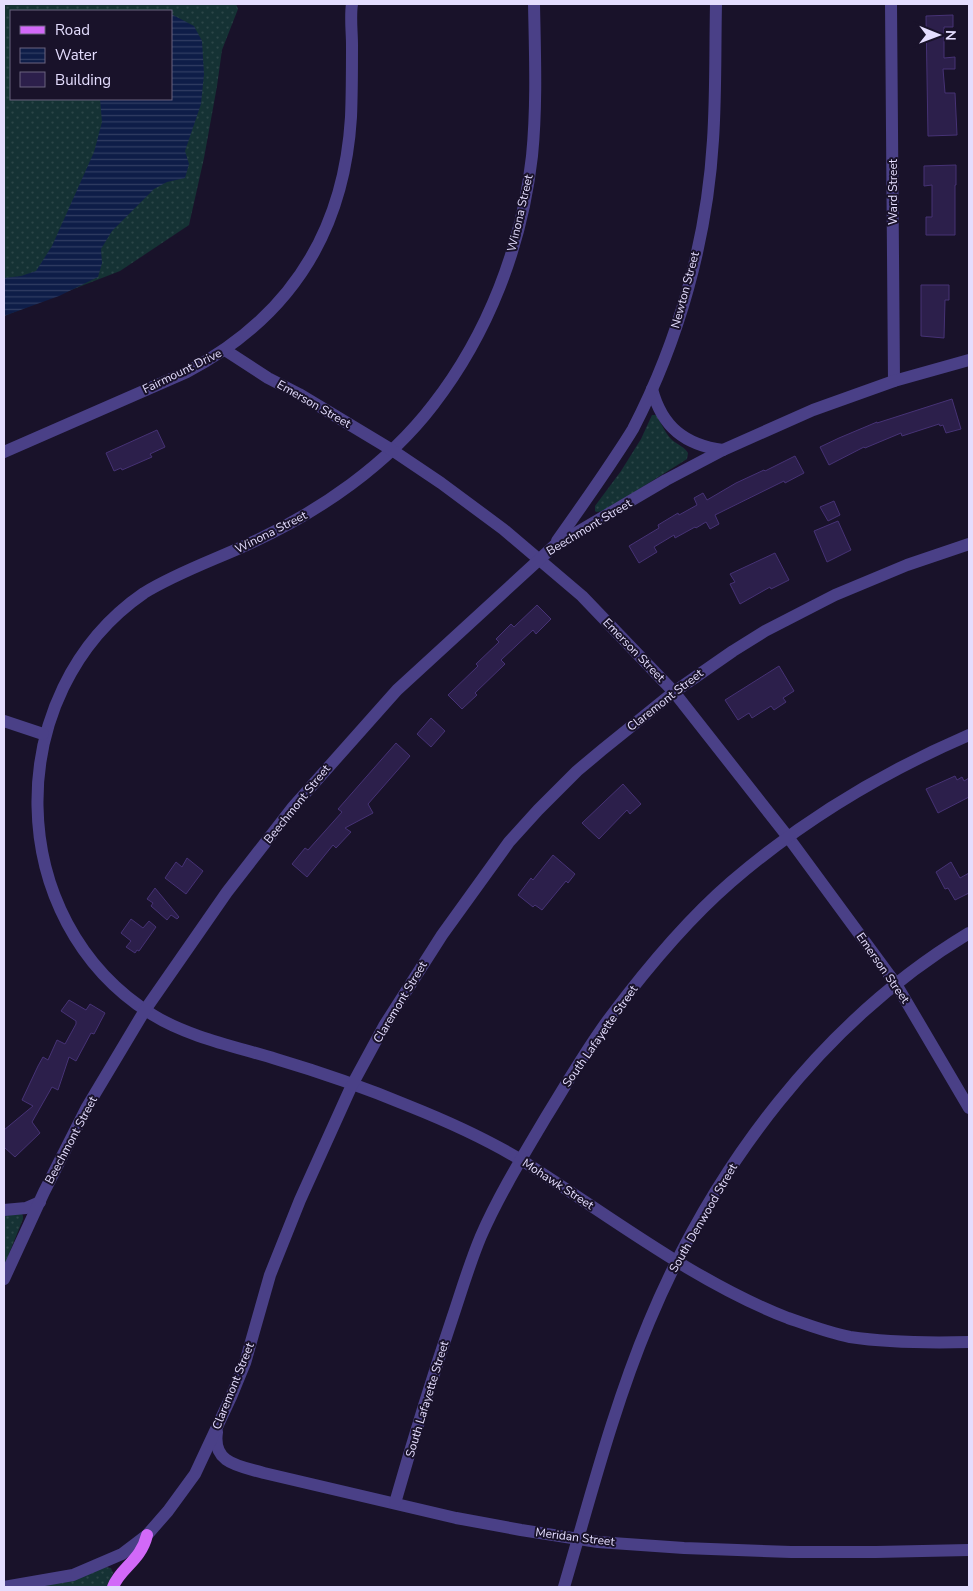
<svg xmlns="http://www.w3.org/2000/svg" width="973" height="1591" font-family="'Nunito Sans',sans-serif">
<defs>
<pattern id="grass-dots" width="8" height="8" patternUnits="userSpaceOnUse" patternTransform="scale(1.25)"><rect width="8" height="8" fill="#153234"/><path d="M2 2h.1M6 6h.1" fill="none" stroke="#2c4648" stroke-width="1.8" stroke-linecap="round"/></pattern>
<pattern id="water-rules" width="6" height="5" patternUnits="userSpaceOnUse" patternTransform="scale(1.25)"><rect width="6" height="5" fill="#0e1d48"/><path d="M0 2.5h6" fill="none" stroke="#313d63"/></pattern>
</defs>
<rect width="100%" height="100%" fill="#19122a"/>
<g fill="url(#grass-dots)" fill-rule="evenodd">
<path d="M4 4H236L238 9 222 50 217 86 204 158 189 225 120 271 4 316ZM11 11H171V99H11Z"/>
<path d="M652 415H656C662 424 665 433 672 440 678 445 685 447 688 453L687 459 604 511 596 512 595 511V506L621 471 641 439Z"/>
<path d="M4 1214H22L23 1216V1219L4 1266Z"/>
<path d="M105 1567 111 1568 113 1573 108 1587H32Z"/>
</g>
<path fill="url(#water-rules)" d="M171 14 194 26 202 41 204 74 201 104 185 151 189 164 185 178 167 182 154 189 112 231 101 249 102 263 98 277 59 296 4 316V278L21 276 36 271 52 246 94 152 102 122 100 99H171Z"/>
<g fill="#2c1f4b" stroke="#463275">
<path d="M953 15V27H944V58L955 57V69H943L945 93H955L957 135 928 136 926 16Z"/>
<path d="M956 165V185H955V235H926V217H932V185L924 186V166Z"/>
<path d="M921 285H949V300H945L944 338 921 336Z"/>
<path d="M952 399 961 429 946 433 943 425 940 426 939 424 902 436 901 433 865 448 864 447 829 465 820 447 839 438 877 422V423Z"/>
<path d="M157 430 165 447 150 454 152 457 122 470 121 468 114 471 106 453Z"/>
<path d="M795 456 804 473 785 483 784 481 715 515 719 524 710 529 706 522 696 528 695 527 675 538 674 535 654 547 657 552 639 563 629 546 659 528 658 525 678 513 679 515 697 505 694 498 703 493 707 500 736 483 764 470 765 471Z"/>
<path d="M834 501 840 515 828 521 820 507Z"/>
<path d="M838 521 851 550 827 562 814 531Z"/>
<path d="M775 553 789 580 771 589 770 587 740 604 730 584 735 582 730 574Z"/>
<path d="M537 605 551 619 536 634 533 630 501 660 505 664 475 693 477 695 462 709 448 695 478 666 476 664 499 642 496 639 511 624 514 627Z"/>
<path d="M779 666 794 691 783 698 786 702 774 710 771 706 752 718 749 713 738 720 725 700Z"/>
<path d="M431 718 445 731 431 747 417 734Z"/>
<path d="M396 743 410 756 368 804 373 813 345 828 351 832 336 848 333 845 307 877 292 864 305 848 308 850 342 812 338 809Z"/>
<path d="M955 776 957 780 962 777 964 781 969 778V797L938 813 926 789Z"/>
<path d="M623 784 641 804 630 814 627 810 599 839 582 823Z"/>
<path d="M553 855 575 874 568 883 566 881 542 910 535 905 533 907 518 895 531 878 533 880Z"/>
<path d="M187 858 203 871 186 894 165 878 176 862 182 867Z"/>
<path d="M951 862 960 878 969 873V893L955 900 948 888 945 889 936 872Z"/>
<path d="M155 888 179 917 177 919 171 915 167 920 151 906 153 903 147 899Z"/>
<path d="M131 919 143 928 149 921 156 927 139 951 137 950 135 953 126 947 131 941 121 933Z"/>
<path d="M69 1000 86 1010 90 1004 105 1013 94 1034 91 1033 76 1061 69 1057 58 1090 52 1087 32 1122 40 1133 15 1157 4 1147V1130L33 1106 22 1100 38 1066 43 1057 48 1060 57 1040 65 1044 76 1024V1021L61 1011Z"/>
</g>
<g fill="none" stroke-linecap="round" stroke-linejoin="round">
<g stroke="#4a4087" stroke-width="12">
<path d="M534 4C535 54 537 106 532 156 522 246 488 334 433 405 387 465 320 511 253 542 217 559 178 572 144 593 0 692 1 921 153 1015 188 1037 237 1047 276 1059 320 1072 366 1088 409 1106 449 1122 489 1140 526 1163 610 1216 695 1282 788 1318 808 1325 829 1333 850 1337 890 1343 929 1343 969 1342"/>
<path d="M891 4 894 381"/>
<path d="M225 350 268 378 299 394 392 450 441 483 503 529 582 596 674 692 788 837 896 984 969 1108"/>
<path d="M652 389C662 427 685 445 723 450"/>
<path d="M4 452 187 372C289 318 344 233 351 117 352 93 352 69 352 45 352 32 350 17 352 4"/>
<path d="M557 541C576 514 596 486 615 457 621 448 627 439 633 429 679 340 707 240 713 140 716 95 715 49 716 4"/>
<path d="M4 721 43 734"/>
<path d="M4 1210 26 1208 40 1202"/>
<path d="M4 1279 44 1192 87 1107 145 1010 227 892 293 807 397 690 554 546 666 480 723 450 813 410 894 381 969 360"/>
<path d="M217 1432C212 1464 240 1466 264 1473L456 1518 521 1530 598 1542 684 1548 791 1552H876L969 1550"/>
<path d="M395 1503C413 1440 432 1378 453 1316 462 1289 470 1262 481 1236 499 1195 523 1156 546 1117 567 1083 587 1048 611 1016 647 968 686 921 731 882 803 820 883 772 969 735"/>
<path d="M4 1587 73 1575 122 1554 147 1535 168 1511 195 1474 231 1397 245 1363 270 1275 300 1200 352 1085 384 1026 442 935 509 842 538 810 577 771 602 750 674 692 733 651 765 631 835 595 907 565 969 544"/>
<path d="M564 1587C590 1499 613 1408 649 1322 714 1166 823 1021 969 933"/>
</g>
<path stroke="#d269f8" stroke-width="12" d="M113 1587C120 1568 141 1561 147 1535"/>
</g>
<g text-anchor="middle" stroke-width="4" stroke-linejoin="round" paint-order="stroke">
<g font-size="12" fill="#e4ddfe" stroke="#19122a">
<text transform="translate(893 192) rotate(-90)" y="4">Ward Street</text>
<text transform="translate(520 213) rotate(-77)" y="4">Winona Street</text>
<text transform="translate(685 290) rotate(-75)" y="4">Newton Street</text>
<text transform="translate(182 371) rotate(-26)" y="4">Fairmount Drive</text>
<text transform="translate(314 404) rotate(30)" y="4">Emerson Street</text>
<text transform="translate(589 527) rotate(-31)" y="4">Beechmont Street</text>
<text transform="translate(271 532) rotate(-27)" y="4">Winona Street</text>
<text transform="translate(634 650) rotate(46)" y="4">Emerson Street</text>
<text transform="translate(665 700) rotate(-38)" y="4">Claremont Street</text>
<text transform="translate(297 804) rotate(-51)" y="4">Beechmont Street</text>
<text transform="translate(883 968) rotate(55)" y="4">Emerson Street</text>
<text transform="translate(400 1002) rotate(-59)" y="4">Claremont Street</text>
<text transform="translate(600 1036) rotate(-55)" y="4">South Lafayette Street</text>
<text transform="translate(71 1140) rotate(-62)" y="4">Beechmont Street</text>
<text transform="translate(558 1184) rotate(33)" y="4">Mohawk Street</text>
<text transform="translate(703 1218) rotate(-60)" y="4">South Denwood Street</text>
<text transform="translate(233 1386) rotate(-68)" y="4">Claremont Street</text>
<text transform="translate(427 1399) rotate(-73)" y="4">South Lafayette Street</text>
<text transform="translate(575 1537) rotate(7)" y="4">Meridan Street</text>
</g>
</g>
<rect width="973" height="1591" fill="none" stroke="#e4ddfe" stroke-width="10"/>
<rect x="10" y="10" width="162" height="90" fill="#19122a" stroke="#6a637f"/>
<rect x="20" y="26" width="25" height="8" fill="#d269f8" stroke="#6a637f"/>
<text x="55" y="35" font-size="15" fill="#e4ddfe">Road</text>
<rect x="20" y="48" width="25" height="15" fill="url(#water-rules)" stroke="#6a637f"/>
<text x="55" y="60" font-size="15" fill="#e4ddfe">Water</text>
<rect x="20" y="72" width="25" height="15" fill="#2c1f4b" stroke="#6a637f"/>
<text x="55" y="85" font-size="15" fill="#e4ddfe">Building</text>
<g transform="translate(938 35) rotate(91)" stroke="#19122a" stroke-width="4" paint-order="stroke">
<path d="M0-4L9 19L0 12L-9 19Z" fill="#e4ddfe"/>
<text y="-8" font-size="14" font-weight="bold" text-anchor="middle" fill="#e4ddfe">N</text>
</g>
</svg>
